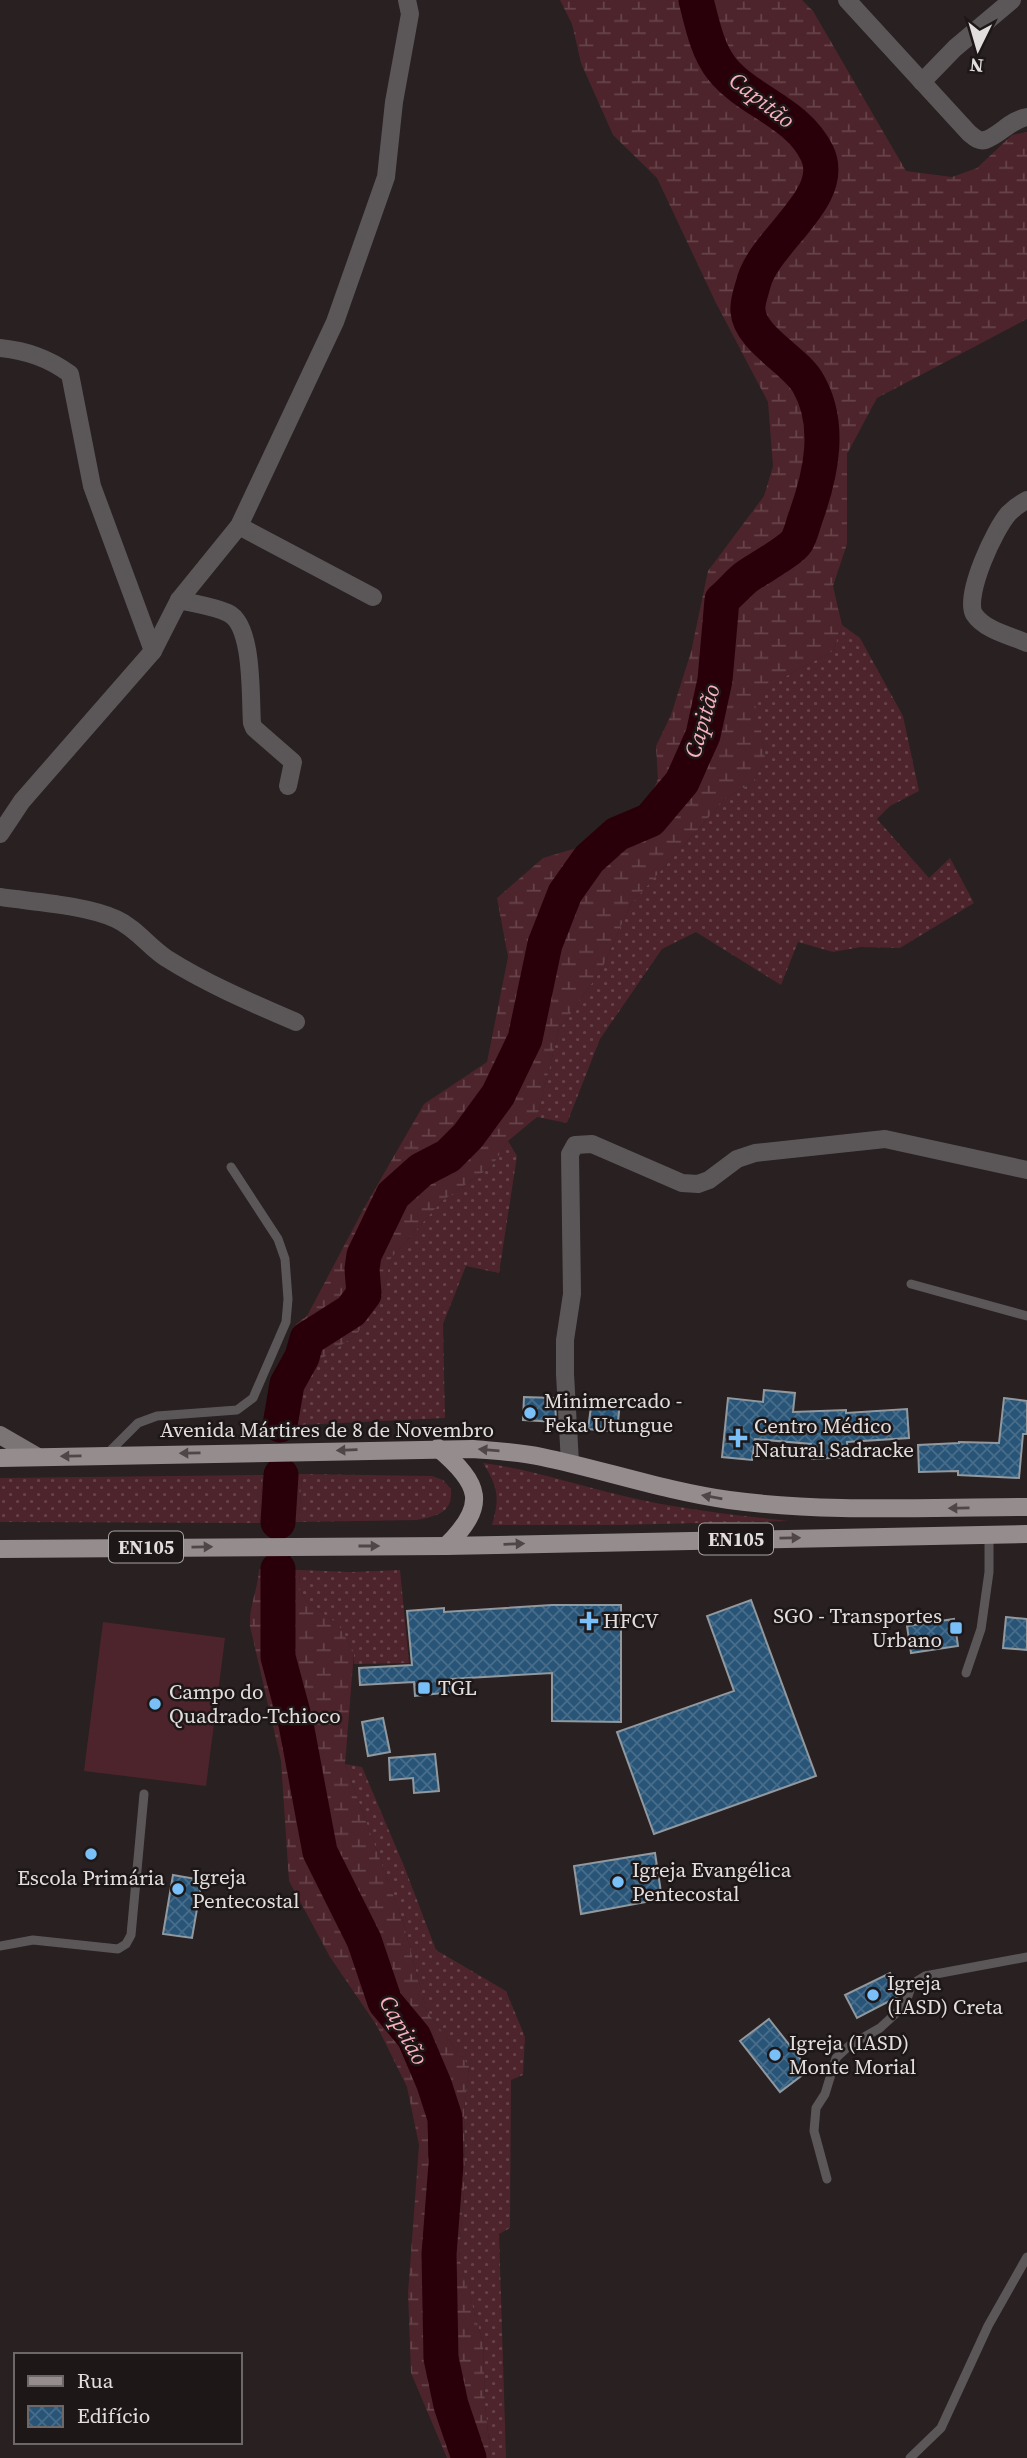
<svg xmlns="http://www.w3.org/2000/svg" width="1027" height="2458" font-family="'Source Serif 4',serif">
<defs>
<pattern id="grass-dots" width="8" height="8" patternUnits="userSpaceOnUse" patternTransform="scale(1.75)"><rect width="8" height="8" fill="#4d242c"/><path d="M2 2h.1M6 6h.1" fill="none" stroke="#66434a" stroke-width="1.8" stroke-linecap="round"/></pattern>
<pattern id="wetland-marsh" width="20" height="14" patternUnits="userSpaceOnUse" patternTransform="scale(1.75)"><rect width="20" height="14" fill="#4d242c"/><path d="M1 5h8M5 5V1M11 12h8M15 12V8" fill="none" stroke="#66434a"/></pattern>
<pattern id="building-cross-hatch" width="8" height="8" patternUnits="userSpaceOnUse" patternTransform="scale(1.75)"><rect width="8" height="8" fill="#285577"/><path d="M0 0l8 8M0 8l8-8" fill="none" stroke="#476d8a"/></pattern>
</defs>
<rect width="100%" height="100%" fill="#282021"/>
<g fill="url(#grass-dots)">
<path d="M842 625 860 638 903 716 919 791 890 806 877 819 929 878 950 858 974 903 900 948 861 947 833 952 798 942 781 985 696 932 662 949 600 1039 567 1123 537 1117 559 1030 602 969 630 905 726 798 755 781 765 755 753 699 788 675 833 651Z"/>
<path d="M508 1141 517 1156 499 1273 466 1266 443 1324 445 1418 300 1425 296 1410 297 1397 309 1374 320 1360 357 1334 382 1296 391 1258 442 1201 492 1166Z"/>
<path d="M483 1463C531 1469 576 1485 624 1496 678 1509 733 1515 789 1521L619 1525H492C500 1498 498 1487 483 1463Z"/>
<path d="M302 1474 432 1476 443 1480 451 1489C453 1513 437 1516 417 1520L299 1522Z"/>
<path d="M263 1475 259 1523 0 1522V1478Z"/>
<path d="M300 1570 351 1572 400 1570 409 1663 354 1664V1652L338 1624 306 1601 299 1587Z"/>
<path d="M345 1764 362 1767 404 1866 436 1950 506 1991 525 2037 523 2075 511 2080 510 2228 499 2234 506 2458H491L485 2406 483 2343 459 2259 465 2175 464 2111 469 2066 427 2012 403 1922Z"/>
</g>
<g fill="url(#wetland-marsh)">
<path d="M560 0H802L813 11 906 171 952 177 977 168 1012 135 1027 132V319L877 398 847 454V544L833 586 842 625 833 651 788 675 754 699 765 756 755 781 726 798 630 905 602 969 559 1030 537 1117 508 1141 492 1166 442 1201 391 1258 382 1296 357 1334 320 1360 309 1374 297 1397 296 1410 300 1425 263 1424 296 1324 307 1316 364 1208 424 1104 487 1062 508 957 497 898 543 858 590 844 644 810 658 779 656 746 671 715 691 652 708 571 764 496 773 466 768 402 715 301 657 178 613 135 581 63 572 24Z"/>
<path d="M302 1474 299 1522 259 1523 263 1475Z"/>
<path d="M259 1569 300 1570 299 1587 306 1601 338 1624 354 1652 345 1764 403 1922 427 2012 469 2066 464 2111 465 2175 459 2258 483 2343 485 2406 491 2458H447L411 2373 408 2293 419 2145 407 2087 377 2026 330 1957 289 1881 281 1761 250 1626C249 1605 258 1590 259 1569Z"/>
</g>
<path fill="#4d242c" d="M103 1622 225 1638 206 1786 84 1771Z"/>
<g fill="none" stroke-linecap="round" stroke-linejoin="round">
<g stroke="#29000a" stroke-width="35">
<path d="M280 1425 287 1384 302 1357 307 1339 351 1311 364 1294 362 1269 364 1255 393 1195 421 1170 448 1156 468 1136 498 1095 525 1039 545 944 565 893 589 859 617 834 650 820 682 782 703 735 715 680 722 600C730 593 737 585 745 578 757 569 790 552 797 541 801 534 803 524 806 516 821 474 832 424 808 383 795 360 750 339 748 311 747 303 751 292 753 285 762 242 839 198 817 153 797 112 749 102 722 69 707 50 702 23 696 0"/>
<path d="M278 1522 281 1475"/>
<path d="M278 1569V1657L296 1724 320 1852 364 1940 385 2002 414 2037 434 2084 445 2118 446 2164 439 2254 441 2358 451 2405 469 2458"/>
</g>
</g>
<g fill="url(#building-cross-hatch)" stroke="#91989e" stroke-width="2">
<path d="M764 1390 795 1393 793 1412 846 1410V1413L907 1409 909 1438 847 1442 848 1457 812 1459 811 1444 755 1439 752 1460 722 1457 728 1398 763 1402Z"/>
<path d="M524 1397 555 1398 556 1422 523 1420Z"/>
<path d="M1004 1398 1027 1401V1434H1023L1019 1478 958 1475V1471L919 1472 918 1445 959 1443V1442L999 1443Z"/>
<path d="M592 1399 620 1402 617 1432 588 1429Z"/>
<path d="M751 1600 816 1776 654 1834 617 1732 734 1691 707 1616Z"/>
<path d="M552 1605H621V1722L552 1721V1673L451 1679 452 1692 415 1696 414 1682 360 1685 359 1668 412 1665 407 1611 444 1608V1612Z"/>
<path d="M1006 1617 1027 1619V1650L1003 1648Z"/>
<path d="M954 1619 958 1646 911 1653 907 1626Z"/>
<path d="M383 1718 390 1752 368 1756 362 1722Z"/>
<path d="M435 1754 439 1791 414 1793 413 1778 390 1780 389 1758Z"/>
<path d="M655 1853 662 1899 581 1914 574 1866Z"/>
<path d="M173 1875 202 1880 192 1938 163 1934Z"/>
<path d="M890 1973 901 1995 857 2018 845 1995Z"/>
<path d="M769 2019 809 2070 780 2092 740 2041Z"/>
</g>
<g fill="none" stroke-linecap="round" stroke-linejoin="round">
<g stroke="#5b5758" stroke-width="9">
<path d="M911 1284 1027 1316"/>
<path d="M107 1454 138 1423 157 1416 237 1410 253 1398 286 1322 288 1299 285 1259 278 1239 231 1167"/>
<path d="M966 1673 981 1629 989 1572V1535"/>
<path d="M0 1946 33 1940 118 1949 126 1944 131 1935 144 1794"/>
<path d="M827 2179 814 2131 816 2108 825 2094 836 2058 850 2045 880 2028 905 2005 912 1984 925 1976 1027 1957"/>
<path d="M910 2458 941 2428 988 2326 1027 2257"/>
</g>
<g stroke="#5b5758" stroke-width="18">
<path d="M847 0 969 133C973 136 978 142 985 140 999 136 1010 120 1027 117"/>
<path d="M922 82 955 48 1012 0"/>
<path d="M0 348C27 351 48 358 70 374L92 486 153 651"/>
<path d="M1027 500C1021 503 1014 508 1009 513 995 528 964 595 974 614 984 630 1011 636 1027 643"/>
<path d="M239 526 373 597"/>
<path d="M179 600C195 604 213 606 228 613 254 625 250 699 252 723L254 728 293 762 288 786"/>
<path d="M0 834 22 801 153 651 179 600 239 526 335 322 386 177 394 102 410 14 407 0"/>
<path d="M0 897C33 902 86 905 116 919 136 928 148 946 166 958 207 984 252 1003 296 1022"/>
<path d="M570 1463 565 1374V1340L572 1294 570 1154 575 1145 592 1144 682 1183 698 1184 709 1180 737 1159 755 1153 885 1139 1027 1170"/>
</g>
<path stroke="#7c7576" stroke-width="18" d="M0 1435 38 1457"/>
<g stroke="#958c8d" stroke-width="18">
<path d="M438 1448C481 1484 488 1505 446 1546"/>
<path d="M0 1458 473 1449C496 1451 519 1452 542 1457 604 1470 665 1491 729 1500 827 1513 928 1507 1027 1507"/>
<path d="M0 1549 446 1546 1027 1534"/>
</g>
</g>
<defs><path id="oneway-solid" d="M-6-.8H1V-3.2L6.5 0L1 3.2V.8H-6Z" transform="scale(1.75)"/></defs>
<g fill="#4e4647">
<use href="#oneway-solid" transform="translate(347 1450) rotate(178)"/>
<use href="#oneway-solid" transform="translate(489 1450) rotate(-175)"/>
<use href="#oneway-solid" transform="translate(190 1453) rotate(179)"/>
<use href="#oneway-solid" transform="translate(71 1456) rotate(179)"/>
<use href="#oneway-solid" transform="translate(712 1497) rotate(-170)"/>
<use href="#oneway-solid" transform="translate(959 1508) rotate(179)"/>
<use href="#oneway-solid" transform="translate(790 1538) rotate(-1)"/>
<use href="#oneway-solid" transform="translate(514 1544) rotate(-2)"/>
<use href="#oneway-solid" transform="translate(369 1546)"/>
<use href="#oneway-solid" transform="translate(202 1547) rotate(-1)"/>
</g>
<g fill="#79bff8" stroke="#1e1718" stroke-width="2.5">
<circle cx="530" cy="1413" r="7"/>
<path d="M734.5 1427.5h7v7h7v7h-7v7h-7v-7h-7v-7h7z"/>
<path d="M585.5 1610.5h7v7h7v7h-7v7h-7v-7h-7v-7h7z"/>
<rect x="949" y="1621" width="14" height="14" rx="3.5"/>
<rect x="417" y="1681" width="14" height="14" rx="3.5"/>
<circle cx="155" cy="1704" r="7"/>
<circle cx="91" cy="1854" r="7"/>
<circle cx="618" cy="1882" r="7"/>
<circle cx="178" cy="1889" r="7"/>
<circle cx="873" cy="1995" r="7"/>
<circle cx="775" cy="2055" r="7"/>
</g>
<g text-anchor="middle" stroke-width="5" stroke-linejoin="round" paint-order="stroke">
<g fill="#1e1718" stroke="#a8a2a3" stroke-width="2">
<rect x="699" y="1523.5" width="74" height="31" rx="5"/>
<rect x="109" y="1531.5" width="74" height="31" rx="5"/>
</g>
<g font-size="19" font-weight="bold" fill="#e3dede">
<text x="736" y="1546">EN105</text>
<text x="146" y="1554">EN105</text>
</g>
<g font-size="21" fill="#e3dede" stroke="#1e1718" text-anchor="start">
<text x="544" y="1408">Minimercado -<tspan x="544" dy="24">Feka Utungue</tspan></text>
<text x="754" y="1433">Centro Médico<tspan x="754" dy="24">Natural Sadracke</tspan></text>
<text x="942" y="1623" text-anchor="end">SGO - Transportes<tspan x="942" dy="24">Urbano</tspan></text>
<text x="603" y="1628">HFCV</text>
<text x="438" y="1695">TGL</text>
<text x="169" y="1699">Campo do<tspan x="169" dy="24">Quadrado-Tchioco</tspan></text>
<text x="632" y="1877">Igreja Evangélica<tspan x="632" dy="24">Pentecostal</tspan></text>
<text x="192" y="1884">Igreja<tspan x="192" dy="24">Pentecostal</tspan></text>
<text x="91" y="1885" text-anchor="middle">Escola Primária</text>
<text x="887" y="1990">Igreja<tspan x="887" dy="24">(IASD) Creta</tspan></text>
<text x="789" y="2050">Igreja (IASD)<tspan x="789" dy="24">Monte Morial</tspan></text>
</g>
<g font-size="21" fill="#e3dede" stroke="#1e1718">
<text x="327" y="1437">Avenida Mártires de 8 de Novembro</text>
</g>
<g font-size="23" font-style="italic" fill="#f9b2bd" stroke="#1e1718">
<text transform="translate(762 100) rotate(38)" y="8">Capitão</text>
<text transform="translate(702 721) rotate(-74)" y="8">Capitão</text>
<text transform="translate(404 2030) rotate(61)" y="8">Capitão</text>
</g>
</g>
<rect x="14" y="2353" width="228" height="91" fill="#1e1718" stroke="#6d6767" stroke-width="2"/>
<rect x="28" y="2376" width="35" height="10" fill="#958c8d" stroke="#6d6767" stroke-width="2"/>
<text x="77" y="2388" font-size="21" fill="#e3dede">Rua</text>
<rect x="28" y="2406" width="35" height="21" fill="url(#building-cross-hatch)" stroke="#6d6767" stroke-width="2"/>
<text x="77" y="2423" font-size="21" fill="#e3dede">Edifício</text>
<g transform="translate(978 49) rotate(185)" stroke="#1e1718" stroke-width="5" paint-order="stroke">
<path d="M0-5L12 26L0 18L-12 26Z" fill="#e3dede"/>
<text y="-10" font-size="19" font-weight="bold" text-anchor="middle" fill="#e3dede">N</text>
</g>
</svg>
